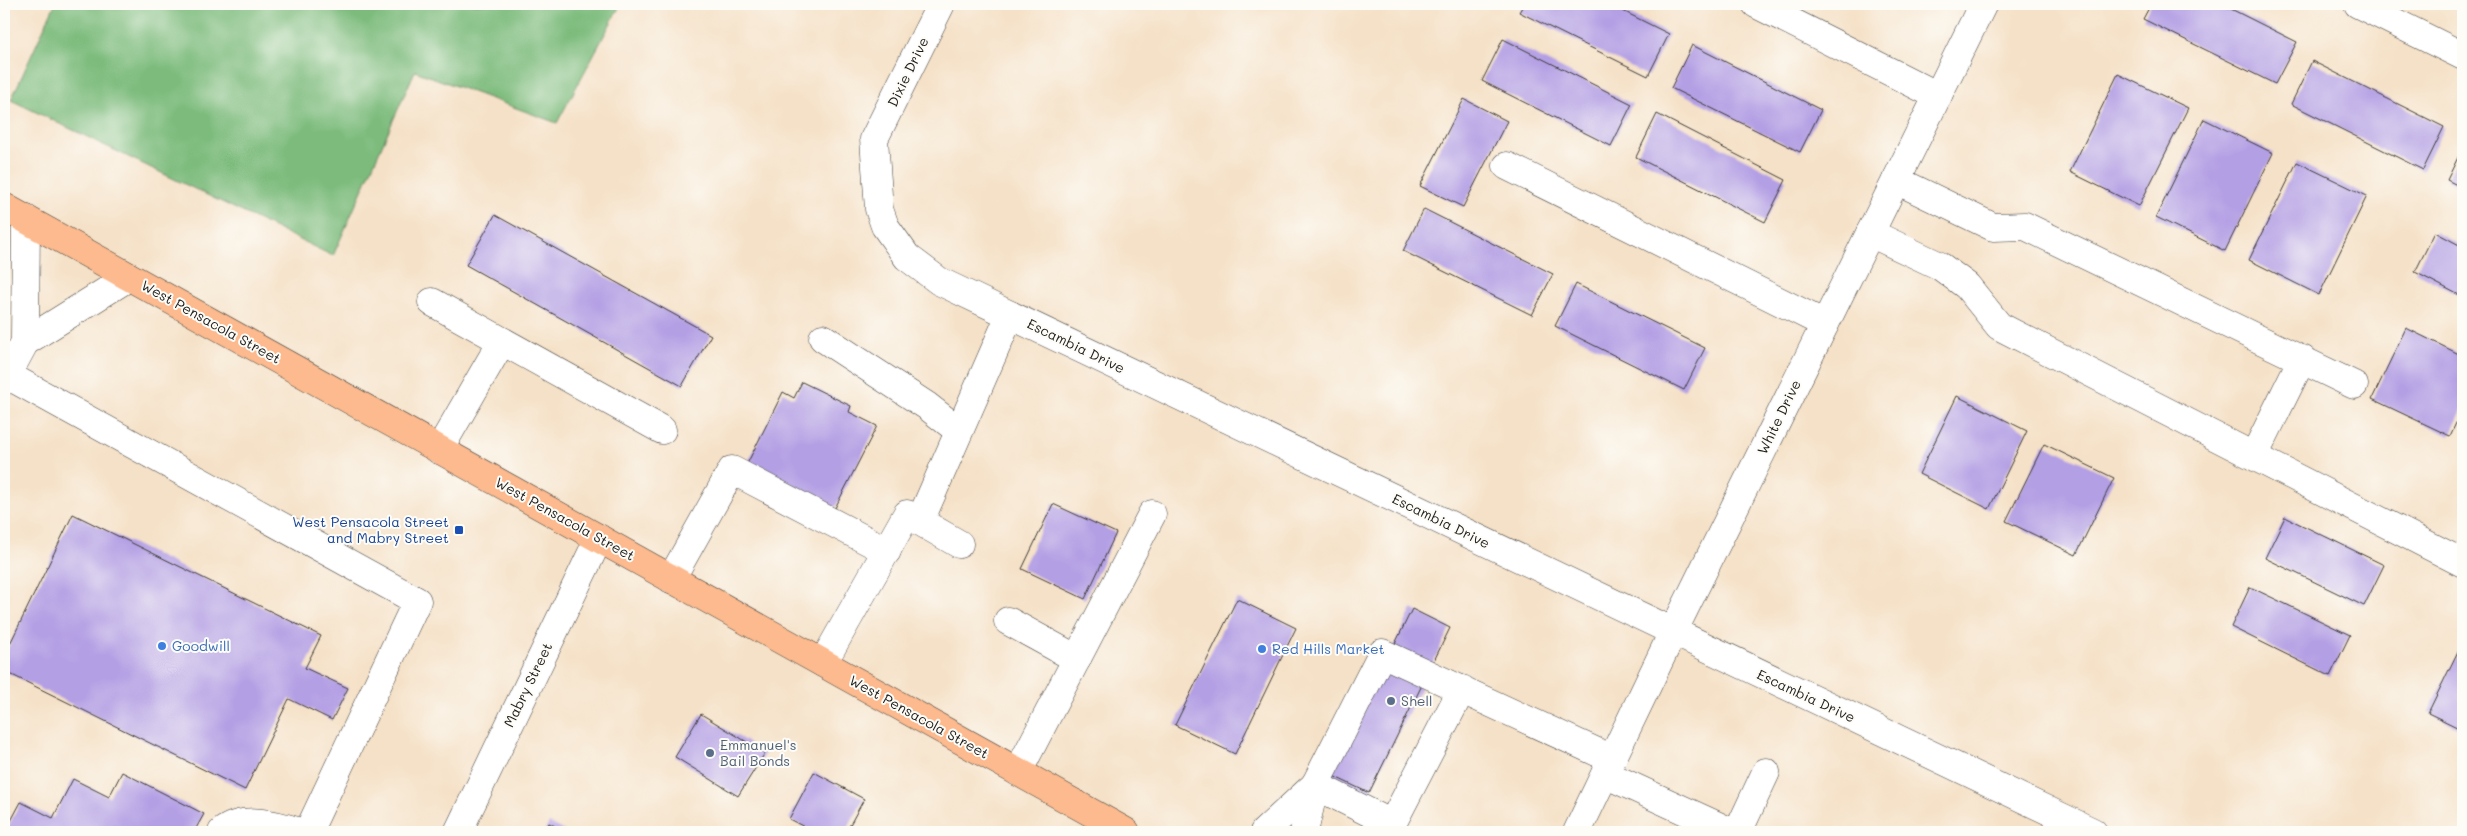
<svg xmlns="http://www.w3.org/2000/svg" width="2467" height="836" font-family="Mali,sans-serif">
<rect width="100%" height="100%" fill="#fdfcf7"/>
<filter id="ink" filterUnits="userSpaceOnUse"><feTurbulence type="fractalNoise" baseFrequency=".02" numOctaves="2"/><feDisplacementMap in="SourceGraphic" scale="10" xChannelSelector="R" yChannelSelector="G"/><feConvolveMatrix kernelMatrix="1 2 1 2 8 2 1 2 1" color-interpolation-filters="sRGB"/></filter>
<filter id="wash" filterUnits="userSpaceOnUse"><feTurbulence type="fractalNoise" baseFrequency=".0096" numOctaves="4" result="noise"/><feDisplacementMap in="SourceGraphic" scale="20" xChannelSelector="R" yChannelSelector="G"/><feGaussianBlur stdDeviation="1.12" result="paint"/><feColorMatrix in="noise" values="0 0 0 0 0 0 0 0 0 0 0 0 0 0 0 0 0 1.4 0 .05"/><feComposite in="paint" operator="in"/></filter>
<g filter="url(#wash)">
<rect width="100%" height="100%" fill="#f5e1c7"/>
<path fill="#7cbb7b" stroke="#4c6c4c" d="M55 4H621L557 123 415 71 333 256 11 100Z"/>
<g id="blocks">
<g fill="#b39fe4">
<path d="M1524 4H1609L1669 34 1648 76 1519 12Z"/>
<path d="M2151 4H2221L2297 42 2275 84 2143 19Z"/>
<path d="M1503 39 1632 104 1611 146 1482 81Z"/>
<path d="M1692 45 1821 110 1800 152 1671 88Z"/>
<path d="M2312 61 2444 127 2423 170 2291 104Z"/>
<path d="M2118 74 2188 108 2139 206 2070 172Z"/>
<path d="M1464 99 1507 121 1463 207 1420 186Z"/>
<path d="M1657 114 1786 180 1765 222 1636 157Z"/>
<path d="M2204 119 2273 153 2225 251 2156 217Z"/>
<path d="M2463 147V188L2447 180Z"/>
<path d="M2297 162 2367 196 2319 295 2249 260Z"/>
<path d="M1424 209 1553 274 1532 315 1403 251Z"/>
<path d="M495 215 711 335 682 386 466 265Z"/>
<path d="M2435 232 2463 247V297L2415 272Z"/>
<path d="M1576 284 1705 348 1684 390 1555 326Z"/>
<path d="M2406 328 2463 356V408L2450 436 2372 399Z"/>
<path d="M802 382 851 406 849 412 877 426 834 510 746 466 783 392 794 398Z"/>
<path d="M1957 396 2027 431 1989 509 1919 474Z"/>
<path d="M2044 444 2114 478 2076 555 2006 521Z"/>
<path d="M1053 504 1116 533 1085 599 1022 569Z"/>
<path d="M73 514 321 636 305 668 348 688 332 720 289 699 245 790 4 671V656Z"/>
<path d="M2285 517 2384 565 2364 606 2265 558Z"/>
<path d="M2250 587 2350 635 2330 676 2231 627Z"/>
<path d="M1237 599 1296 628 1235 754 1175 725Z"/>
<path d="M1412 609 1450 628 1369 793 1331 775Z"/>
<path d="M2463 641V730L2428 713Z"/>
<path d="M701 714 765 753 738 796 675 757Z"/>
<path d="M122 772 204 814 194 832H5L21 802 53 818 73 779 109 797Z"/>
<path d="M814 772 864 799 846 832H814L789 819Z"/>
<path d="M549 823 566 832H544Z"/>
</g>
</g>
</g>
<g filter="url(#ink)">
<use href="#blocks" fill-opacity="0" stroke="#3d3a36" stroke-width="1"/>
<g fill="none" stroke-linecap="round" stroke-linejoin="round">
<defs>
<g id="minor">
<path d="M941 4 874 139 879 209 885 226 907 257 939 281 2093 832"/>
<path d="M1756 4 1938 96"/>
<path d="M2358 4 2463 56"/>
<path d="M1507 166 1825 324"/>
<path d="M1896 180 1993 227 2025 226 2354 385"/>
<path d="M1870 233 1940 266 1967 286 1999 326 2463 563"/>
<path d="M432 302 662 430"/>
<path d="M823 338 927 406 959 431"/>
<path d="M25 342 129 277"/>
<path d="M7 375 417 601 308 832"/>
<path d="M4 381 25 342 26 219"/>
<path d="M439 450 502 341"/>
<path d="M2254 456 2302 359"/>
<path d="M920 521 1010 315"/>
<path d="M671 579 732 470 887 551"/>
<path d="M1008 621 1077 659"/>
<path d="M823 663 907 514 959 544"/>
<path d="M1018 772 1152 514"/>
<path d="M1605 774 1731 832"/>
<path d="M1315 785 1392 824 1462 689"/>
<path d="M222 832C243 815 276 824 300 832"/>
<path d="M458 832 599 538"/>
<path d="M1264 832 1315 785"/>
<path d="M1304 832 1315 785 1382 653 1612 759"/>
<path d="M1577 832 1673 632 1983 4"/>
<path d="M1738 832 1766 772"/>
</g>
<path id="major" d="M4 207 1126 832"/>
</defs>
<use href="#minor" stroke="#3d3a36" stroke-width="29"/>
<use href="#major" stroke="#3d3a36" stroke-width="29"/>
<use href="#minor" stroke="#fff" stroke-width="28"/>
<use href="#major" stroke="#fcba8e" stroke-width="28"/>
</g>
</g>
<rect fill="#1a4fb4" stroke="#fdfcf7" stroke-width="2" x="454" y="525" width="10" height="10" rx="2.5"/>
<g fill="#3f7fe0" stroke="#fdfcf7" stroke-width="2">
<circle cx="162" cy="646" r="5"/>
<circle cx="1262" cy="649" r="5"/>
</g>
<g fill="#5c6f8a" stroke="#fdfcf7" stroke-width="2">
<circle cx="1391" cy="701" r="5"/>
<circle cx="710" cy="753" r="5"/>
</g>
<g text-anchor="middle" stroke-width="4" stroke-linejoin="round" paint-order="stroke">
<g font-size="14" fill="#1c1c1c" stroke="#fdfcf7">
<text transform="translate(908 72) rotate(-64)" y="5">Dixie Drive</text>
<text transform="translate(211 322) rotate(29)" y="5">West Pensacola Street</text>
<text transform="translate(1076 346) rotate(26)" y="5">Escambia Drive</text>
<text transform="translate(1779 417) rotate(-64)" y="5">White Drive</text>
<text transform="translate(565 519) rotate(29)" y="5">West Pensacola Street</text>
<text transform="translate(1441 521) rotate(26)" y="5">Escambia Drive</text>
<text transform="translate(528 685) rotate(-64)" y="5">Mabry Street</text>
<text transform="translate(1806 696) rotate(25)" y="5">Escambia Drive</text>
<text transform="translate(919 717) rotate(29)" y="5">West Pensacola Street</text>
</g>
<g font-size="14" fill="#164399" stroke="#fdfcf7" text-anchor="end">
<text x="449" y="527">West Pensacola Street<tspan x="449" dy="16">and Mabry Street</tspan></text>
</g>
<g font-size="14" fill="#366cbe" stroke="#fdfcf7" text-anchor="start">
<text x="172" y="651">Goodwill</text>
<text x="1272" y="654">Red Hills Market</text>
</g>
<g font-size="14" fill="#4e5e75" stroke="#fdfcf7" text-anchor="start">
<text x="1401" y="706">Shell</text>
<text x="720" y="750">Emmanuel's<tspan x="720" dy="16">Bail Bonds</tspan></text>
</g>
</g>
<rect width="2467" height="836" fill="none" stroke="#fdfcf7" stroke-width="20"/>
</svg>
